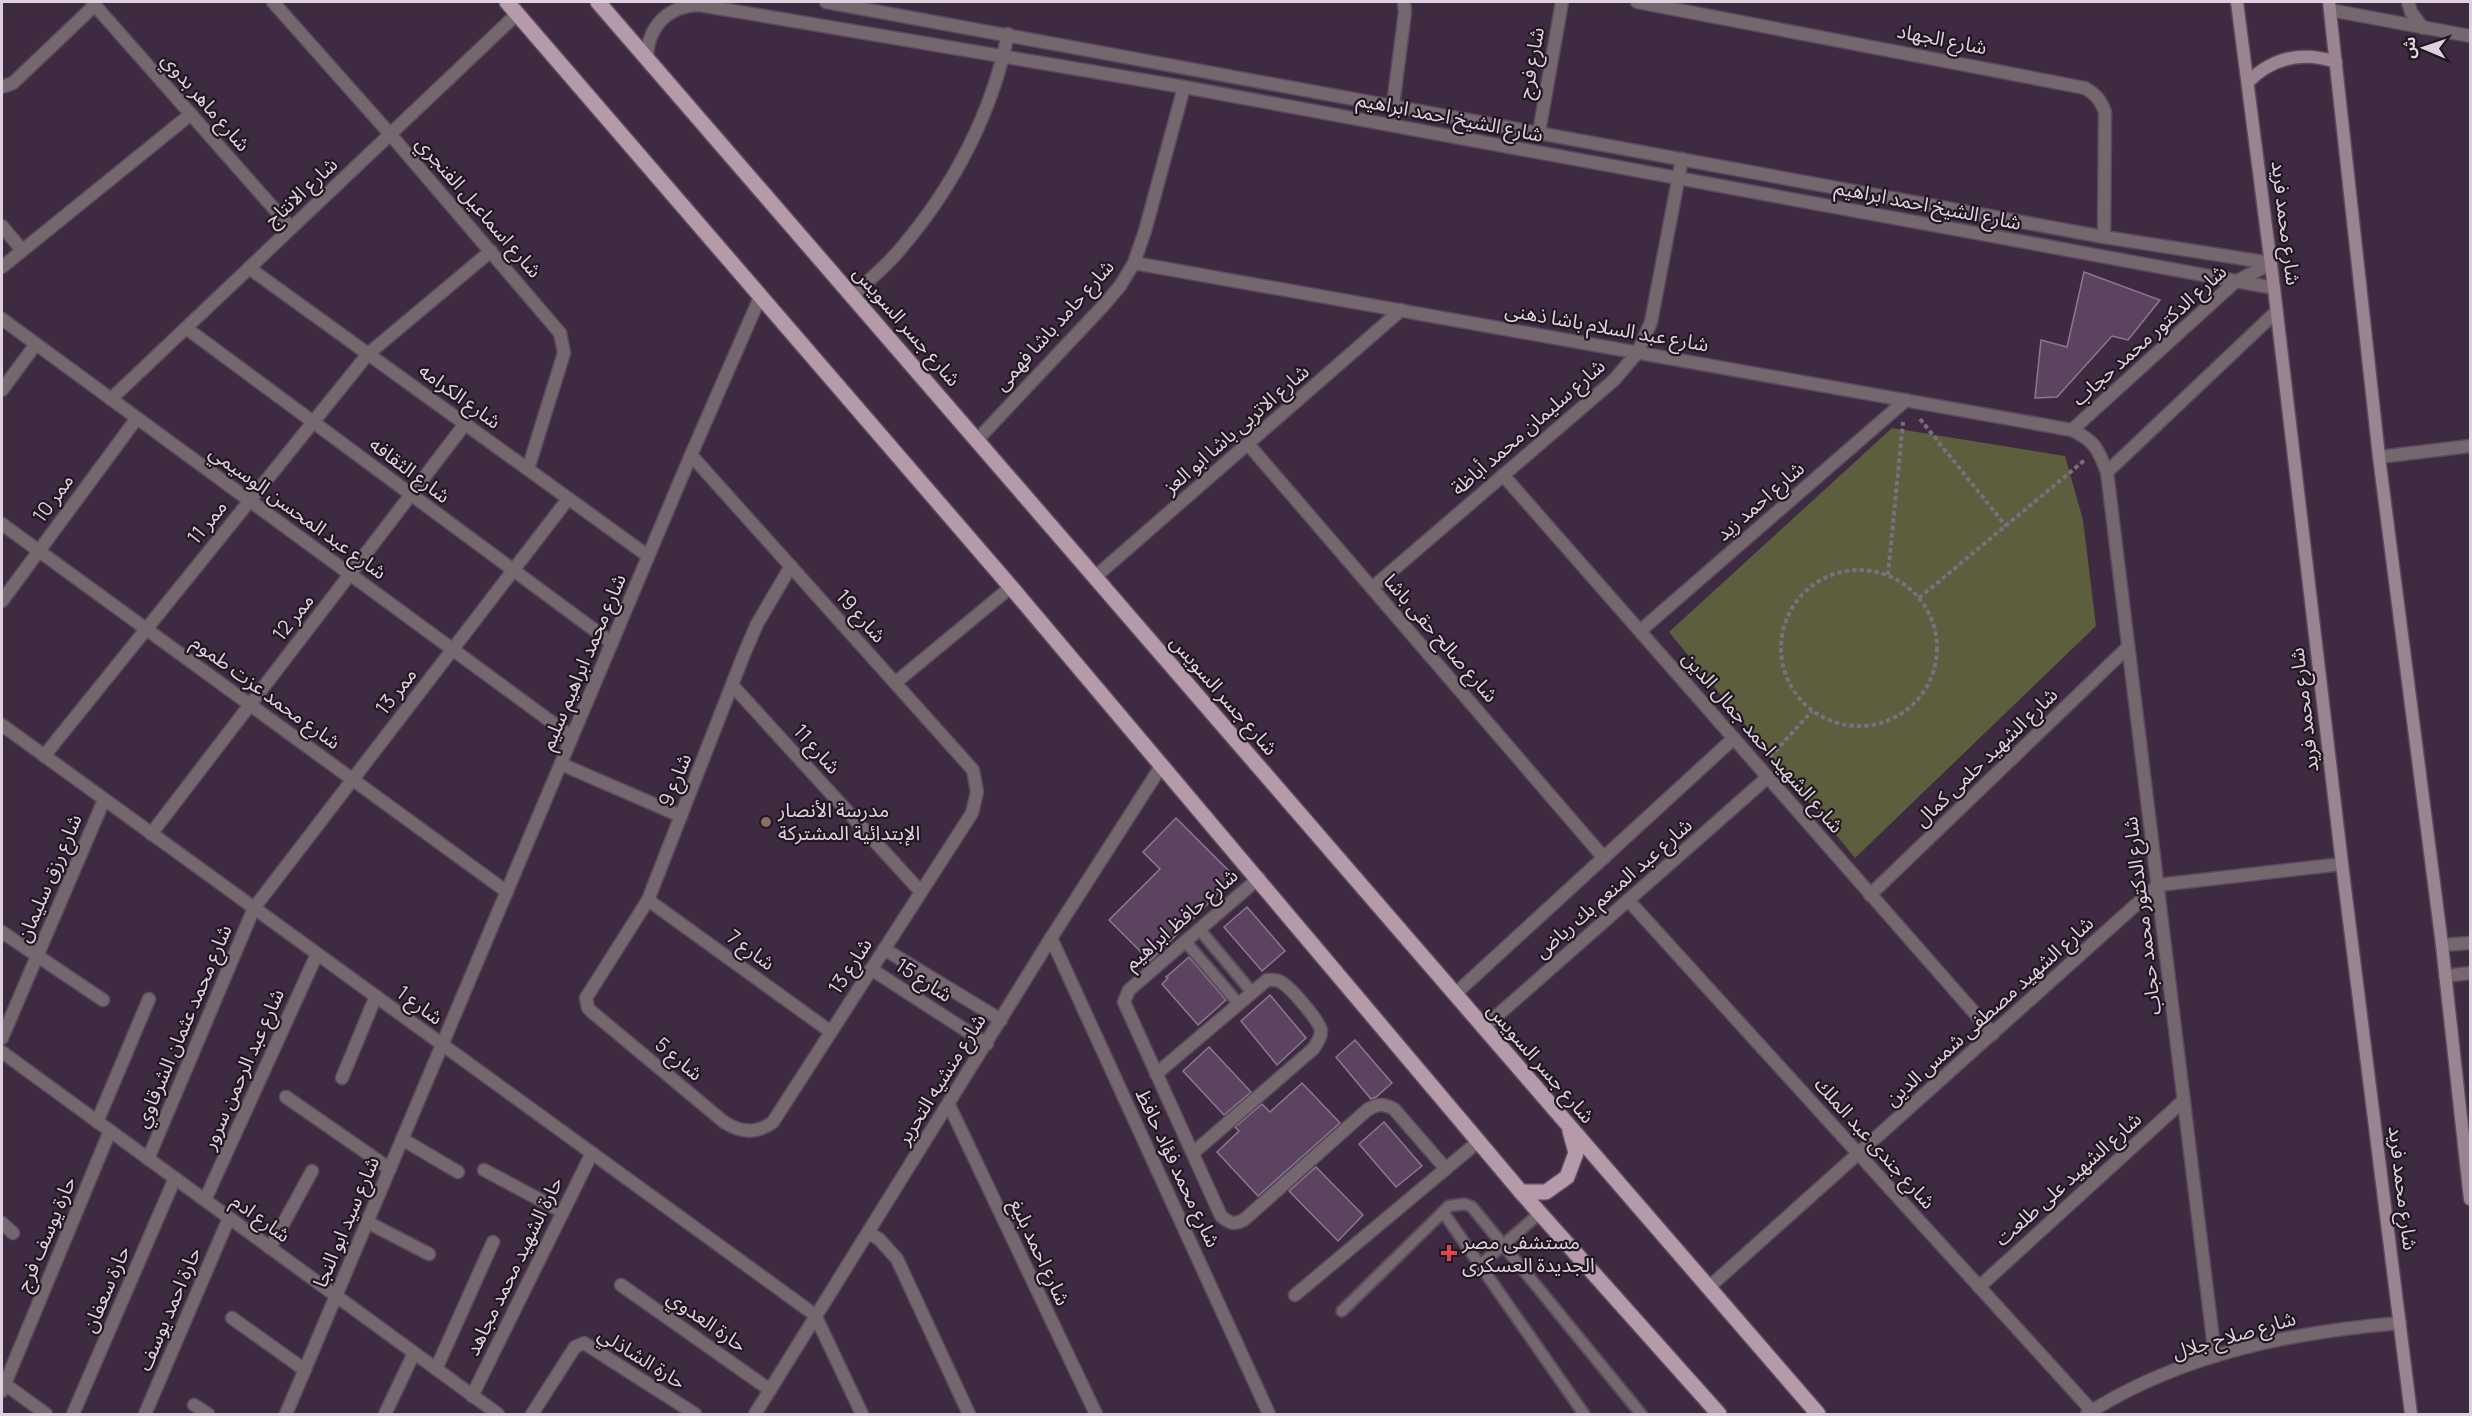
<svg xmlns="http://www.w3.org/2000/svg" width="2472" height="1416" font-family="Manrope,'Noto Sans Arabic',sans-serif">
<rect width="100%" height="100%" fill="#3e2b41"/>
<path fill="#5c5e3d" d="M1892 428 2065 456 2083 520 2096 626 1855 858 1669 632Z"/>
<g fill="#5c4460" stroke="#8d7790" stroke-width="1.5">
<path d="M2084 272 2160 300 2128 340 2112 336 2057 397 2035 398 2041 340 2067 347Z"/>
<path d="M1176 818 1235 877 1150 961 1109 920 1160 869 1143 852Z"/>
<path d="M1247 907 1285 951 1262 971 1224 927Z"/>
<path d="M1189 957 1226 1000 1198 1025 1162 984 1168 978 1166 977Z"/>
<path d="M1270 995 1306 1038 1277 1065 1241 1021Z"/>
<path d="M1355 1040 1392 1083 1376 1097 1371 1099 1336 1057Z"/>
<path d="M1209 1047 1251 1092 1224 1115 1183 1071Z"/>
<path d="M1302 1083 1340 1123 1258 1196 1217 1152 1239 1131 1235 1127 1262 1104 1270 1112Z"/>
<path d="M1384 1122 1422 1166 1396 1187 1359 1144Z"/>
<path d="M1316 1167 1363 1215 1338 1241 1289 1191Z"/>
</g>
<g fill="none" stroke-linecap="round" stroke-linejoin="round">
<defs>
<g id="service">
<path d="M1199 929 1251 991"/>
<path d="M1185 941 1238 1003"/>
<path d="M1443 1212 1584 1414"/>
<path d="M1480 1265 1540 1213"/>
<path d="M1342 1311 1449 1206 1465 1204 1472 1207 1641 1414"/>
</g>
<g id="minor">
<path d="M92 2 291 228"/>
<path d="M273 2 390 134 560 333 564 353 528 469"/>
<path d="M826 2 2104 237 2271 263"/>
<path d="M1637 2 2085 88C2096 94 2101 101 2105 112L2104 237"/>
<path d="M647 57C648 26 668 6 699 5L1184 87 2274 288"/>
<path d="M2 87 13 83 95 5"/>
<path d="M1393 105 1405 12 1404 2"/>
<path d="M1539 132 1562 2"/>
<path d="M2 226 22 250"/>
<path d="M1134 263 2072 430C2095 441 2098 449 2107 472L2215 1356"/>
<path d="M2 267 191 114"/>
<path d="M249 268 648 556"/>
<path d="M853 295C869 280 888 265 902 247 954 186 992 113 1008 34"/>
<path d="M186 328 612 643"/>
<path d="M2 390 36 344"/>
<path d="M111 399 518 13"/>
<path d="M2072 430 2235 282 2270 264"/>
<path d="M977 440 1103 306 1120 286 1134 263 1145 231 1184 87"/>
<path d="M1248 444 1604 858"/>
<path d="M691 455 973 770 977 792 972 813 773 1122C757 1134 741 1133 724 1122L592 1012 588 1008 586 998 648 900 744 654 757 624 791 566"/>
<path d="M2379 457 2470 446"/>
<path d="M2107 472 2277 311"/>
<path d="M1503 475 1993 1034"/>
<path d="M2 524 507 892"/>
<path d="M1095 577 1401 310"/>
<path d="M1372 588 1614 380 1638 352 1651 322 1682 159"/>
<path d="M2 601 137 418"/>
<path d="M1640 631 1906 400"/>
<path d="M895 683 1011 587"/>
<path d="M733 686 921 892"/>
<path d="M2 725 815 1315 862 1414"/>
<path d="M44 756 368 354 491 251"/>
<path d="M561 764 681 816"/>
<path d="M151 834 465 424"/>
<path d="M1259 878 1129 990 1124 1002 1221 1216C1230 1224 1235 1225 1245 1219L1367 1110C1377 1104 1383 1103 1394 1109L1446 1169"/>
<path d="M1870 895 2128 647"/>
<path d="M648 900 831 1032"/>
<path d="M1628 900 2092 1411"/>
<path d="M2 932 103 1000"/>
<path d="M1051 938 1269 1414"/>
<path d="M2442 945 2470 943"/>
<path d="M884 949 1001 1020"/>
<path d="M871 969 987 1044"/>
<path d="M2445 976 2470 973"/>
<path d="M1454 995 1734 738"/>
<path d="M1483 1028 1768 777"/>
<path d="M2 1038 104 800"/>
<path d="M2 1052 498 1414"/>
<path d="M1156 1074 1267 980C1272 980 1276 979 1281 982 1290 987 1320 1021 1321 1031 1321 1038 1317 1043 1313 1049L1193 1153"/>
<path d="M342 1078 376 996"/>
<path d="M286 1097 390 1169"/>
<path d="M949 1105 1096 1414"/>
<path d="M97 1122 149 999"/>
<path d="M402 1139 458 1172"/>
<path d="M148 1159 254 908 568 499"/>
<path d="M484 1170 563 1212"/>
<path d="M205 1200 317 954"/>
<path d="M367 1222 429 1254"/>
<path d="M2 1223 13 1233"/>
<path d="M868 1233 879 1239 897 1259 969 1414"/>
<path d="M270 1248 312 1171"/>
<path d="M621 1285 770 1390"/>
<path d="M1979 1287 2184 1100"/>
<path d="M1708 1288 2158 885 2342 864"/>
<path d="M1295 1295 1479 1141"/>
<path d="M232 1318 305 1370"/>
<path d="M436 1369 493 1242"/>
<path d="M2 1382 46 1414"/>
<path d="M2 1391 110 1131"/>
<path d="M472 1396 592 1153"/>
<path d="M194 1405 208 1414"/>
<path d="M73 1414 175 1178"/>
<path d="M145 1414 229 1218"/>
<path d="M286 1414 442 1045"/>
<path d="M385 1414 414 1353"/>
<path d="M532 1414 575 1347 584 1343 695 1414"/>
<path d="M2087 1414C2180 1354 2292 1332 2400 1323"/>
</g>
<g id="tertiary">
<path d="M2408 2 2411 12 2423 28"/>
<path d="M2330 10 2470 36"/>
<path d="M2 319 572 737"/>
<path d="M442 1045 691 455 761 295"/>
<path d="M755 1414 1051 938 1162 765"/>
</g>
<g id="secondary">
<path d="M2237 2 2274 288 2342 864 2411 1414"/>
<path d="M2329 2 2379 457 2442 945 2470 1199"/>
<path d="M2248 82C2273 57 2302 51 2336 62"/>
</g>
<g id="primary">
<path d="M507 2 1011 587 1521 1192 1719 1414"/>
<path d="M598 2 1818 1414"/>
<path d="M1521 1192H1546L1567 1177 1576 1153 1570 1131"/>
</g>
</defs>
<use href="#service" stroke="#5b495d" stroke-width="14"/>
<use href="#minor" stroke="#5b495d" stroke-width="15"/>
<use href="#tertiary" stroke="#5b495d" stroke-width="15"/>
<use href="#secondary" stroke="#5b495d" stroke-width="15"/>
<use href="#primary" stroke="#5b495d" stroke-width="18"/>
<g stroke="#7d6d7f" stroke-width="4" stroke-dasharray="4.5 3" stroke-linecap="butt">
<path d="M1920 419 2006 526"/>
<circle cx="1859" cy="648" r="78"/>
<path d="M1888 575 1903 422"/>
<path d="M1919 598 2086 459"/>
<path d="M1770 757 1812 711"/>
</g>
<use href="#service" stroke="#75676e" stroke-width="10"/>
<use href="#minor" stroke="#75676e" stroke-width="12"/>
<use href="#tertiary" stroke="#75676e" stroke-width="12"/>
<use href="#secondary" stroke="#99848f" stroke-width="12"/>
<use href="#primary" stroke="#b59aa9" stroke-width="15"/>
</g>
<circle fill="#8d6e63" stroke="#201721" stroke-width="2" cx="766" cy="822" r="6"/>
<path fill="#e0444e" stroke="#201721" stroke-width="2" d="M1446 1244h6v6h6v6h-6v6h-6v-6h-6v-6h6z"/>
<g text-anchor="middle" stroke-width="4.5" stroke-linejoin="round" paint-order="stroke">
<g font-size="20" fill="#ded2df" stroke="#201721">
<text transform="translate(1942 39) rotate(11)" y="7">شارع الجهاد</text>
<text transform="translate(1531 63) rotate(-80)" y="7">شارع فرج</text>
<text transform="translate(206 102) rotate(49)" y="7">شارع ماهر بدوي</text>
<text transform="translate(1450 117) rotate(11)" y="7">شارع الشيخ احمد ابراهيم</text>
<text transform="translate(301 192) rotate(-43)" y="7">شارع الانتاج</text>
<text transform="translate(1928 205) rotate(11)" y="7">شارع الشيخ احمد ابراهيم</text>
<text transform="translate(479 207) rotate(49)" y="7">شارع اسماعيل الفنجري</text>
<text transform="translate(2286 223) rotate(83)" y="7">شارع محمد فريد</text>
<text transform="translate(1054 325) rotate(-48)" y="7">شارع حامد باشا فهمى</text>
<text transform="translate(907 326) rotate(49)" y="7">شارع جسر السويس</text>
<text transform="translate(1607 327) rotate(10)" y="7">شارع عبد السلام باشا ذهنى</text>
<text transform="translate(2149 335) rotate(-42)" y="7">شارع الدكتور محمد حجاب</text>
<text transform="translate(460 396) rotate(36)" y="7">شارع الكرامه</text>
<text transform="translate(1528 427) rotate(-41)" y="7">شارع سليمان محمد أباظة</text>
<text transform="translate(1236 429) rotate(-41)" y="7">شارع الاتربى باشا ابو العز</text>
<text transform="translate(410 470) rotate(37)" y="7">شارع الثقافه</text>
<text transform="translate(53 498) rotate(-54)" y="7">ممر 10</text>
<text transform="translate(1760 501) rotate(-41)" y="7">شارع احمد زيد</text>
<text transform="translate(298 512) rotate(36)" y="7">شارع عبد المحسن الوسيمي</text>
<text transform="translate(207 522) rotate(-51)" y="7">ممر 11</text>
<text transform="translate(861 616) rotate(48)" y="7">شارع 19</text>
<text transform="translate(293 617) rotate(-52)" y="7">ممر 12</text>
<text transform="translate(1441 638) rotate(49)" y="7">شارع صالح حقى باشا</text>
<text transform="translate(583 662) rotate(-67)" y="7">شارع محمد ابراهيم سليم</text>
<text transform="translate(396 691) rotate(-52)" y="7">ممر 13</text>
<text transform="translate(266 692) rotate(36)" y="7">شارع محمد عزت طموم</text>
<text transform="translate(1224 695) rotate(49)" y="7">شارع جسر السويس</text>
<text transform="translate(2304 710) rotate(-97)" y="7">شارع محمد فريد</text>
<text transform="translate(1763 742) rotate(49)" y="7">شارع الشهيد احمد جمال الدين</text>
<text transform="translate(817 749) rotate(48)" y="7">شارع 11</text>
<text transform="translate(1986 757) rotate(-44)" y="7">شارع الشهيد حلمى كمال</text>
<text transform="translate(675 780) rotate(-68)" y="7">شارع 9</text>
<text transform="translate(49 878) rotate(-67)" y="7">شارع رزق سليمان</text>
<text transform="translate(1613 888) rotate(-41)" y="7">شارع عبد المنعم بك رياض</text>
<text transform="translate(2142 916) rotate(-97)" y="7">شارع الدكتور محمد حجاب</text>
<text transform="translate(1181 919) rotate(-41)" y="7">شارع حافظ ابراهيم</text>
<text transform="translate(751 950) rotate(36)" y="7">شارع 7</text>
<text transform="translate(850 966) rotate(-57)" y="7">شارع 13</text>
<text transform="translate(924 980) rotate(33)" y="7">شارع 15</text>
<text transform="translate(420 1005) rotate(36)" y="7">شارع 1</text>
<text transform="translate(1989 1011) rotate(-42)" y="7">شارع الشهيد مصطفى شمس الدين</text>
<text transform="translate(183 1026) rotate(-67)" y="7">شارع محمد عثمان الشرقاوي</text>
<text transform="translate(679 1059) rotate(40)" y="7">شارع 5</text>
<text transform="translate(1541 1063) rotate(49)" y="7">شارع جسر السويس</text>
<text transform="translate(243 1069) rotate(-66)" y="7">شارع عبد الرحمن سرور</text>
<text transform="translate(941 1079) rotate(-58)" y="7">شارع منشيه التحرير</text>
<text transform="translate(1875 1143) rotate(48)" y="7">شارع جندى عبد الملك</text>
<text transform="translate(1178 1168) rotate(65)" y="7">شارع محمد فؤاد حافظ</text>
<text transform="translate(2068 1179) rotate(-42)" y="7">شارع الشهيد على طلعت</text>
<text transform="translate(2403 1188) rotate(83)" y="7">شارع محمد فريد</text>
<text transform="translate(261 1218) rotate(36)" y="7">شارع ادم</text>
<text transform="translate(346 1222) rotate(-67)" y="7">شارع سيد ابو النجا</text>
<text transform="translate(46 1234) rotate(-67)" y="7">حارة يوسف فرج</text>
<text transform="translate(1040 1252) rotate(65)" y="7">شارع احمد بليغ</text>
<text transform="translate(514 1266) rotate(-64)" y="7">حارة الشهيد محمد مجاهد</text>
<text transform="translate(106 1289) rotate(-67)" y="7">حارة سعفان</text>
<text transform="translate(169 1309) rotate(-67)" y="7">حارة احمد يوسف</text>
<text transform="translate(707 1321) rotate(35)" y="7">حارة العدوي</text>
<text transform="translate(2234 1335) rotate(-16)" y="7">شارع صلاح جلال</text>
<text transform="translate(642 1358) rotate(32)" y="7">حارة الشاذلي</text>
</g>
<g font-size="20" fill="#ded2df" stroke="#201721" text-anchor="start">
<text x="778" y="817">مدرسة الأنصار<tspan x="778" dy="23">الإبتدائية المشتركة</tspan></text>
<text x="1462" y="1249">مستشفى مصر<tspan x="1462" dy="23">الجديدة العسكرى</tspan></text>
</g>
</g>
<rect width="2472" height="1416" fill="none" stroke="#ded2df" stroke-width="6"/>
<g transform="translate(2424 48) rotate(272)" stroke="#201721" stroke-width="4.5" paint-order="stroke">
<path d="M0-4.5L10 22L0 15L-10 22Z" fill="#ded2df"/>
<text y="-9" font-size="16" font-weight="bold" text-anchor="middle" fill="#ded2df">ش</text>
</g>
</svg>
